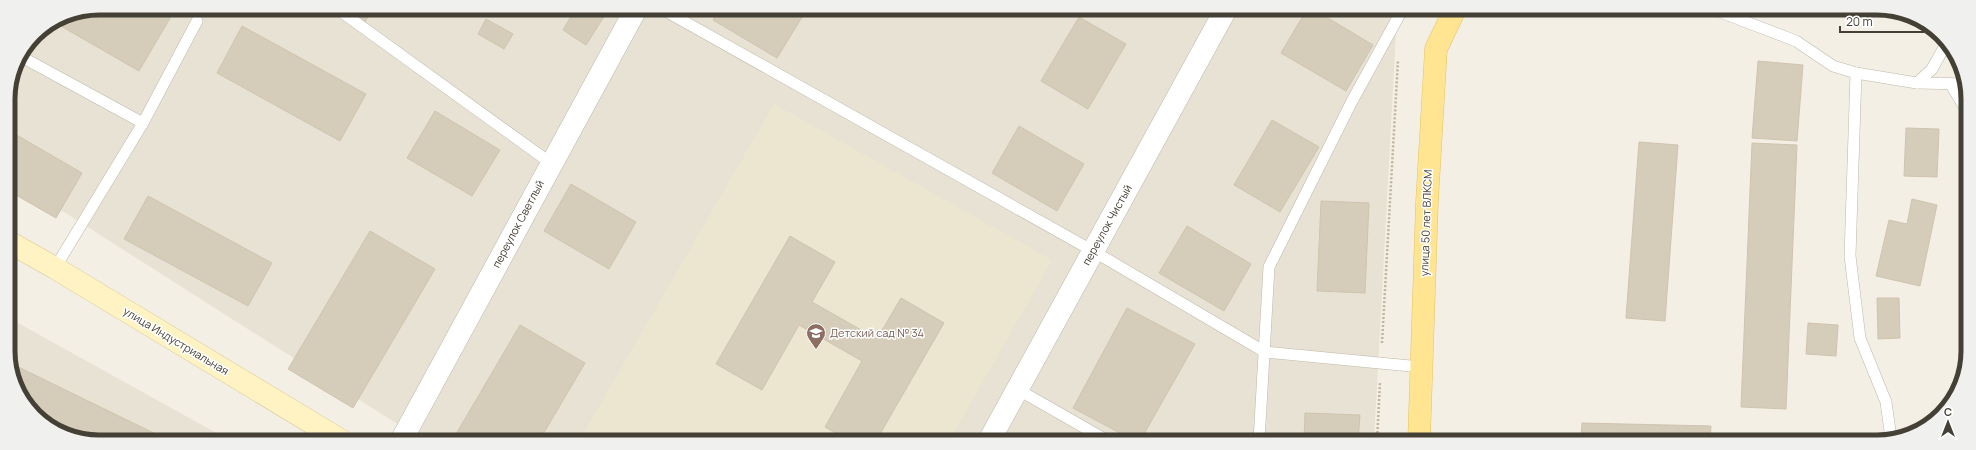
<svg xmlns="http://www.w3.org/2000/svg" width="1976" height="450" font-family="Manrope,sans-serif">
<rect width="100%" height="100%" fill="#f3efe5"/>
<g fill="#e7e2d3">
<path d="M99 8 1390 9 1397 14 1374 441H424L9 177 8 93 15 64 35 34 64 15Z"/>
<path d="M9 318 229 440H81L35 416 10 369Z"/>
</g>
<path fill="#ece5cf" d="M774 104 1052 260 949 441H579Z"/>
<g fill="#d5ccba" stroke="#cfc4ae">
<path d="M99 8H176L139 71 54 22 64 15Z"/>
<path d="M341 8H373L365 22Z"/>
<path d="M576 8H594L605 15 586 45 563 30Z"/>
<path d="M719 9H800L805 12 777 58 713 20Z"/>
<path d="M1307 9H1313L1373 45 1346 91 1281 53Z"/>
<path d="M1079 17 1126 44 1088 109 1041 81Z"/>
<path d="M486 19 513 34 504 49 478 34Z"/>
<path d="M242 26 366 94 340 141 217 73Z"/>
<path d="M1758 61 1803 65 1797 141 1752 138Z"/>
<path d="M435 111 500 150 472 196 407 158Z"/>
<path d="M1272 120 1319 147 1280 212 1234 185Z"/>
<path d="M1019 126 1084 164 1057 211 992 173Z"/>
<path d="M1906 128 1939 129 1937 177 1904 176Z"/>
<path d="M8 130 82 173 56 218 9 191Z"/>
<path d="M1639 142 1678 145 1665 321 1626 318Z"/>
<path d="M1752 143 1797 145 1786 409 1741 407Z"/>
<path d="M571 184 636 222 609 269 544 231Z"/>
<path d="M148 196 272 263 248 306 124 239Z"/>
<path d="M1912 199 1937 205 1920 286 1876 276 1889 220 1907 224Z"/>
<path d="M1321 201 1369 203 1365 293 1317 291Z"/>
<path d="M1187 226 1251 264 1224 311 1159 273Z"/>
<path d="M370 231 435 269 353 408 288 369Z"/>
<path d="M790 236 835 262 812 302 877 339 901 298 944 323 876 441H849L825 427 862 361 799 325 762 390 716 364Z"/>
<path d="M1877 298H1899L1900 338 1878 339Z"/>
<path d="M1127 308 1195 344 1140 441H1135L1073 408Z"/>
<path d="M1808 323 1838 325 1836 356 1806 354Z"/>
<path d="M520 325 585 363 539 441H452Z"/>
<path d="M10 363 168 440H81L35 416 10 369Z"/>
<path d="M1305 413 1360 415 1358 441H1304Z"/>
<path d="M1582 423 1711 426 1710 442H1581Z"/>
</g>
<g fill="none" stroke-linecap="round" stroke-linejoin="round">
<defs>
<g id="lane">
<path d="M336 8 552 164"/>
<path d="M662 9 1093 251 1265 352 1421 367"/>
<path d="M1715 10 1796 41 1833 66 1856 73 1917 83 1966 84"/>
<path d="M20 56 143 123 55 268"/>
<path d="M1856 73 1850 256 1860 338 1886 402 1891 438"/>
<path d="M1917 83 1932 69 1946 44"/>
<path d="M1950 83 1966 110"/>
<path d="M143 123 197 21"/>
<path d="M1017 389 1108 441"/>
<path d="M1259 441 1269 267 1351 103 1401 12 1406 9"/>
</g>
<g id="street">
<path d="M401 441 636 9"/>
<path d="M989 441 1226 9"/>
</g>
<path id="secondary" d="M9 242 55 268 342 441"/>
<path id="primary" d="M1419 441 1427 202 1436 49 1455 9"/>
</defs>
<use href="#lane" stroke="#beb8a8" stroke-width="12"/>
<use href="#street" stroke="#beb8a8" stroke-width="23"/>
<use href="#secondary" stroke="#d4c594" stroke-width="23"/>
<use href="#primary" stroke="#e5c361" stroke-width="23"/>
<g stroke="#c0b499" stroke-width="2.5" stroke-dasharray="2 2" stroke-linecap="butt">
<path d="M1382 343 1398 60"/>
<path d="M1377 441 1380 382"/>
</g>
<use href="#lane" stroke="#fff" stroke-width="11"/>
<use href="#street" stroke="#fff" stroke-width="22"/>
<use href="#secondary" stroke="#fff3c3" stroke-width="22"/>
<use href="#primary" stroke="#ffe592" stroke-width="22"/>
</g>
<defs>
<symbol id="school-pin" viewBox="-11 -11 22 30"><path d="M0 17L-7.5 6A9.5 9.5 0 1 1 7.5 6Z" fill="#8d6e63" stroke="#fff"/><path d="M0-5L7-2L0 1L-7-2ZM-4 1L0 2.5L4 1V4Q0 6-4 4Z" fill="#fff"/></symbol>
</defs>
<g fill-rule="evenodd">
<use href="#school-pin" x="805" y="322" width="22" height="30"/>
</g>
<g text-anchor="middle" stroke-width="3" stroke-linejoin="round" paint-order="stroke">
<g font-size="11" fill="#454035" stroke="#fff">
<text transform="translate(1426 223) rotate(-88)" y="4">улица 50 лет ВЛКСМ</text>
<text transform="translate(518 224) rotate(-62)" y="4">переулок Светлый</text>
<text transform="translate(1107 225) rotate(-61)" y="4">переулок Чистый</text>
<text transform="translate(176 341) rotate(31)" y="4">улица Индустриальная</text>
</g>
<g font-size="11" fill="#785e54" stroke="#fff" text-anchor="start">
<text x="830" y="337">Детский сад № 34</text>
</g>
</g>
<path d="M0 0H1976V450H0ZM99 15H1877A84 84 0 0 1 1961 99V351A84 84 0 0 1 1877 435H99A84 84 0 0 1 15 351V99A84 84 0 0 1 99 15Z" fill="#f0f0ef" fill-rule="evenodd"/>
<path fill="none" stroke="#454035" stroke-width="5" d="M99 15H1877A84 84 0 0 1 1961 99V351A84 84 0 0 1 1877 435H99A84 84 0 0 1 15 351V99A84 84 0 0 1 99 15Z"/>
<g transform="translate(1948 422)" stroke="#ffffff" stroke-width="3" paint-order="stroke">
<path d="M0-3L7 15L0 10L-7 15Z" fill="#454035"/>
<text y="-6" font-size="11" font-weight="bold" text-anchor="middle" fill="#454035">С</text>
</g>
<path d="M1840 26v6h83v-6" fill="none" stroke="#454035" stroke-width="2"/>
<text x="1846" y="26" font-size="12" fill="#454035" stroke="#ffffff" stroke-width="3" paint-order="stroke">20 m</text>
</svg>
